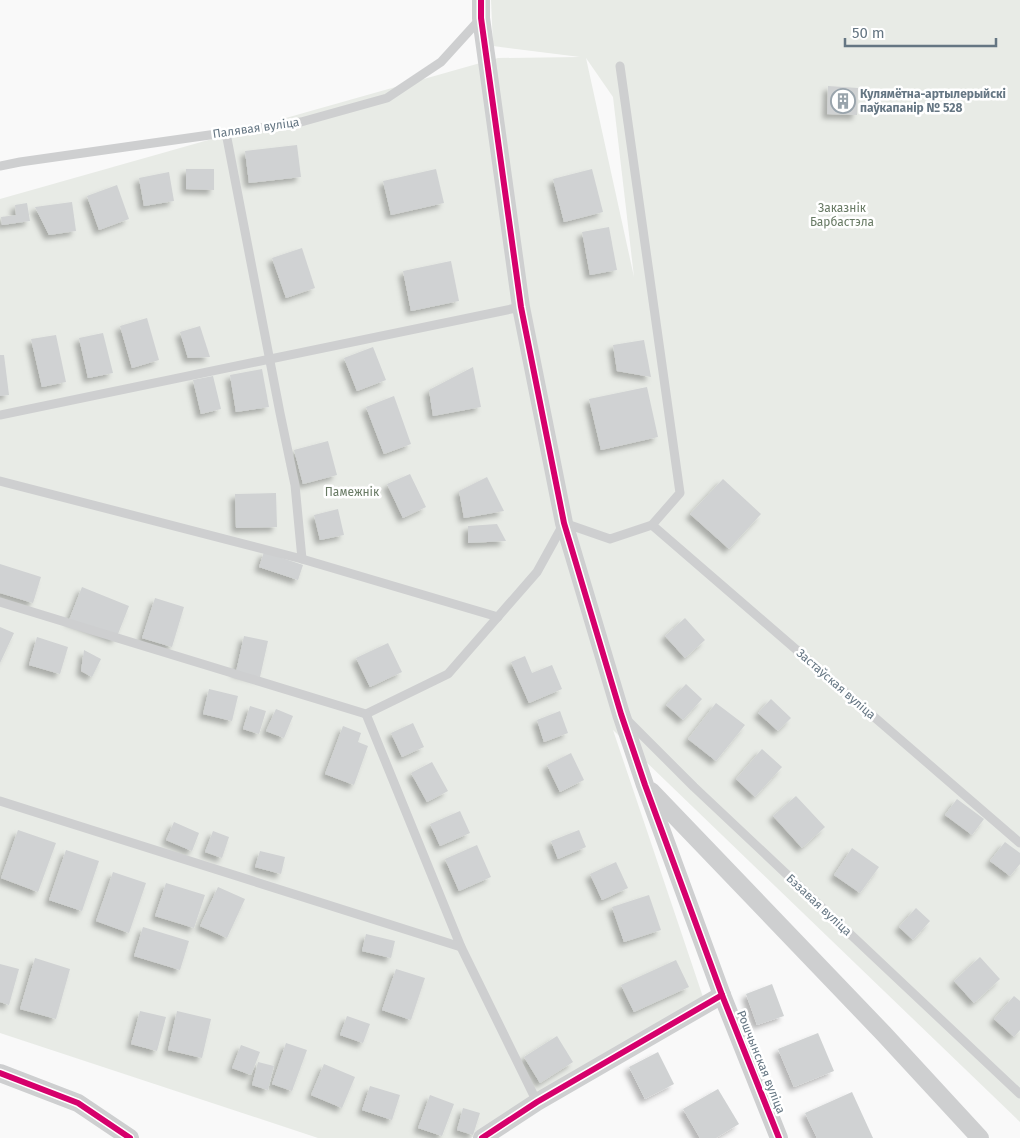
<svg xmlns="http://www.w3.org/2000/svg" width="1020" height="1138" font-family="'Fira Sans',sans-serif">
<defs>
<filter id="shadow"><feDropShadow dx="-4.5" dy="4.5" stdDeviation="2.5" flood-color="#0004"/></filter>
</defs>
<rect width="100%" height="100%" fill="#f9f9f9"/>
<path fill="#e8ebe6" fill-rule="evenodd" d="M491 0H1020V1122L613 730 704 1000 471 1138H318L0 1033V199L498 58 580 57 493 46ZM586 58 613 97 634 277Z"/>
<g fill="#d0d2d3" filter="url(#shadow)">
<path d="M828 86 858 88 857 115 827 114Z"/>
<path d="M297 145 301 177 249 183 245 151Z"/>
<path d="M186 169H214V190L186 189Z"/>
<path d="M436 169 444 203 391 215 383 181Z"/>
<path d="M592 169 603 212 564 222 553 179Z"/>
<path d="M169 172 174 201 144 206 139 178Z"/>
<path d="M117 185 129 219 99 230 87 196Z"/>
<path d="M72 202 76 231 49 235 35 207Z"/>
<path d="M27 203 30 221 2 225 1 217 16 215 15 205Z"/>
<path d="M609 227 617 270 590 275 582 232Z"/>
<path d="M302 248 315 288 286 298 272 258Z"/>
<path d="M451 261 459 301 411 311 403 271Z"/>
<path d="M147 318 159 360 132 368 120 326Z"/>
<path d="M200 326 210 357 188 358 180 332Z"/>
<path d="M103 333 113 373 88 378 79 338Z"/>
<path d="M56 335 66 382 42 387 31 339Z"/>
<path d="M644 340 651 377 617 371 613 345Z"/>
<path d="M373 347 386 380 357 391 344 358Z"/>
<path d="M0 355H4L9 395 0 396Z"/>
<path d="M473 367 481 407 433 416 429 390Z"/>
<path d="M262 369 269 407 236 412 230 375Z"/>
<path d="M213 376 221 409 201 414 193 380Z"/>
<path d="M647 387 658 437 601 450 589 399Z"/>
<path d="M394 396 411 444 384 454 366 407Z"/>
<path d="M328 441 337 475 303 484 294 450Z"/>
<path d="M410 474 426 507 403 518 387 484Z"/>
<path d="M487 477 504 511 464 518 459 491Z"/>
<path d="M723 479 761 514 729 549 690 514Z"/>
<path d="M276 493 277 527 236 528 235 494Z"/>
<path d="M338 509 344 535 320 540 314 515Z"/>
<path d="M497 524 506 541 468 543V526Z"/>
<path d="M264 552 303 565 298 580 259 567Z"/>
<path d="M0 564 41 577 33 603 0 593Z"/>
<path d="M82 587 129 606 116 639 69 620Z"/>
<path d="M155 598 184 607 172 647 142 638Z"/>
<path d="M685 618 705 640 685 658 665 636Z"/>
<path d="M0 627 14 633 0 663Z"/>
<path d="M244 636 268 641 260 677 236 672Z"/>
<path d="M37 637 68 647 60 674 29 665Z"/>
<path d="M388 643 402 672 370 687 356 658Z"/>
<path d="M84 650 101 659 92 677 81 671Z"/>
<path d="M525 656 532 673 552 665 562 689 529 703 511 662Z"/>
<path d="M686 684 702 699 683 720 666 705Z"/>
<path d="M209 689 238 696 232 721 203 714Z"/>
<path d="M771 699 791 718 778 731 758 713Z"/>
<path d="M716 703 745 725 716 761 688 739Z"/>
<path d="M250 706 266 711 259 734 243 729Z"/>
<path d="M276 709 293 716 284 738 266 731Z"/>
<path d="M560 711 568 733 544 742 537 720Z"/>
<path d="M413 723 424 747 402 757 391 733Z"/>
<path d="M343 726 361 733 358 742 368 746 354 785 325 774Z"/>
<path d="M762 749 782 767 755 797 736 779Z"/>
<path d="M571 753 584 780 560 792 547 765Z"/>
<path d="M432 762 448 791 427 802 411 773Z"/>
<path d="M796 796 825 827 802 848 773 816Z"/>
<path d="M957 799 984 819 972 835 945 815Z"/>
<path d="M460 811 470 833 440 846 430 824Z"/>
<path d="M174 822 199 833 192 851 166 840Z"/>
<path d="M18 830 56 843 38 892 1 878Z"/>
<path d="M579 830 586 847 558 859 551 841Z"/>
<path d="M213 831 229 837 222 858 205 852Z"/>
<path d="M1005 842 1020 853V864L1010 876 990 861Z"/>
<path d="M477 845 491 877 459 891 445 859Z"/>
<path d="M852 848 879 867 860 893 834 875Z"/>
<path d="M66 850 99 861 82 911 49 900Z"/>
<path d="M260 851 285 857 281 874 255 867Z"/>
<path d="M616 862 628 888 602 900 590 874Z"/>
<path d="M113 872 146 883 129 933 96 921Z"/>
<path d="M166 883 205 895 194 928 155 916Z"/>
<path d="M218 887 245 899 227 938 200 926Z"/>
<path d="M649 895 661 930 624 942 612 907Z"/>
<path d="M916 908 930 921 913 940 899 927Z"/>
<path d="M143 927 189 941 180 970 134 956Z"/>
<path d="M366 934 395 941 391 958 362 951Z"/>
<path d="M980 957 1000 979 974 1003 954 981Z"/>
<path d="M35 958 70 969 56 1019 20 1009Z"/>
<path d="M676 960 689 987 634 1012 621 985Z"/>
<path d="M0 964 19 969 9 1005 0 1002Z"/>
<path d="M396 969 425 978 411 1020 382 1010Z"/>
<path d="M772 984 784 1016 757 1025 746 994Z"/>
<path d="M1014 996 1020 1001V1030L1014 1037 994 1019Z"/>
<path d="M140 1011 166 1017 157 1051 131 1044Z"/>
<path d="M177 1011 211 1019 202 1058 168 1050Z"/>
<path d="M347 1016 370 1024 363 1043 340 1035Z"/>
<path d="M818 1033 834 1071 794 1087 778 1049Z"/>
<path d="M557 1036 573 1062 540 1083 524 1057Z"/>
<path d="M286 1043 307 1050 292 1091 272 1084Z"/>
<path d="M241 1045 260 1052 251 1075 232 1068Z"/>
<path d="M658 1052 674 1084 645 1099 629 1067Z"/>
<path d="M258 1062 274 1066 268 1090 252 1085Z"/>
<path d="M324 1064 355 1077 342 1108 311 1095Z"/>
<path d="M370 1086 400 1095 392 1120 362 1110Z"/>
<path d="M718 1089 739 1124 716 1138H700L683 1109Z"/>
<path d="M852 1092 873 1138H817L805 1113Z"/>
<path d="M430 1095 454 1104 442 1136 418 1128Z"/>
<path d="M463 1108 480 1113 473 1135 457 1130Z"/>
</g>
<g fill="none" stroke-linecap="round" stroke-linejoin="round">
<g stroke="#cecfd0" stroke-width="9">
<path d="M226 133 280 413 295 485 302 559"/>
<path d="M0 166 20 162 301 122 387 98 441 62 481 18"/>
<path d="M0 415 521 307"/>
<path d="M0 481 302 559 498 617"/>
<path d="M652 525 1020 843"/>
<path d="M0 602 366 714 448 674 537 572 564 523 610 539 652 525 680 493 620 66"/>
<path d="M366 714 461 947 537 1102"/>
<path d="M626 719 694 787 1020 1094"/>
<path d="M0 801 461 947"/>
</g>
<g stroke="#cecfd0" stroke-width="18">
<path d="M481 0V18L521 307 564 523 621 714 645 785 722 995 779 1138"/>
<path d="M651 791 884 1034 980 1138"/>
<path d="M0 1073 78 1103 130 1138"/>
<path d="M482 1138 537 1102 722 995"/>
</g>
<defs>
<g id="cycleway">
<path d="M481 0V18L521 307 564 523 621 714 645 785 722 995 779 1138"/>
<path d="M0 1073 78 1103 130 1138"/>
<path d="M482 1138 537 1102 722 995"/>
</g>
</defs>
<use href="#cycleway" stroke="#fff" stroke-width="9"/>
<use href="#cycleway" stroke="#d6006c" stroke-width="6"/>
</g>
<defs>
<symbol id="building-ring" viewBox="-11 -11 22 22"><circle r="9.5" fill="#fff" stroke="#99a4ac" stroke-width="1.5"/><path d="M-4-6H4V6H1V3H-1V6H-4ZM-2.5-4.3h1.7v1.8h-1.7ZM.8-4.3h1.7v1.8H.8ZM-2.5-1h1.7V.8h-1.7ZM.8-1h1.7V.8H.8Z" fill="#99a4ac"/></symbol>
</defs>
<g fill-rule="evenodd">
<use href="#building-ring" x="829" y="87" width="28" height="28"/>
</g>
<g text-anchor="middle" stroke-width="5" stroke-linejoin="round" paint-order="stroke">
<g font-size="12" font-weight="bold" fill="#657683" stroke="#fff" text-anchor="start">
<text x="860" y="98">Кулямётна-артылерыйскі<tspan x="860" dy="14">паўкапанір № 528</tspan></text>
</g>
<g font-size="12" fill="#657683" stroke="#fff">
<text transform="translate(256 128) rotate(-8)" y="4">Палявая вуліца</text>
<text transform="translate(836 684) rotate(41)" y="4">Застаўская вуліца</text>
<text transform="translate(819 905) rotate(43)" y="4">Бэзавая вуліца</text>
<text transform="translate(761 1062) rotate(68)" y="4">Рошчынская вуліца</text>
</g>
<g font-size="12" fill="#687a64" stroke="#fff">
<text x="842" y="212">Заказнік<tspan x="842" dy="14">Барбастэла</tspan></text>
<text x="352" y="496">Памежнік</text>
</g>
</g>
<path d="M845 38v8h151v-8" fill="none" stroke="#657683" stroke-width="2.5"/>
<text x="852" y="38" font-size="15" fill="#657683" stroke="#ffffff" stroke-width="4" paint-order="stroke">50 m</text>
</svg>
